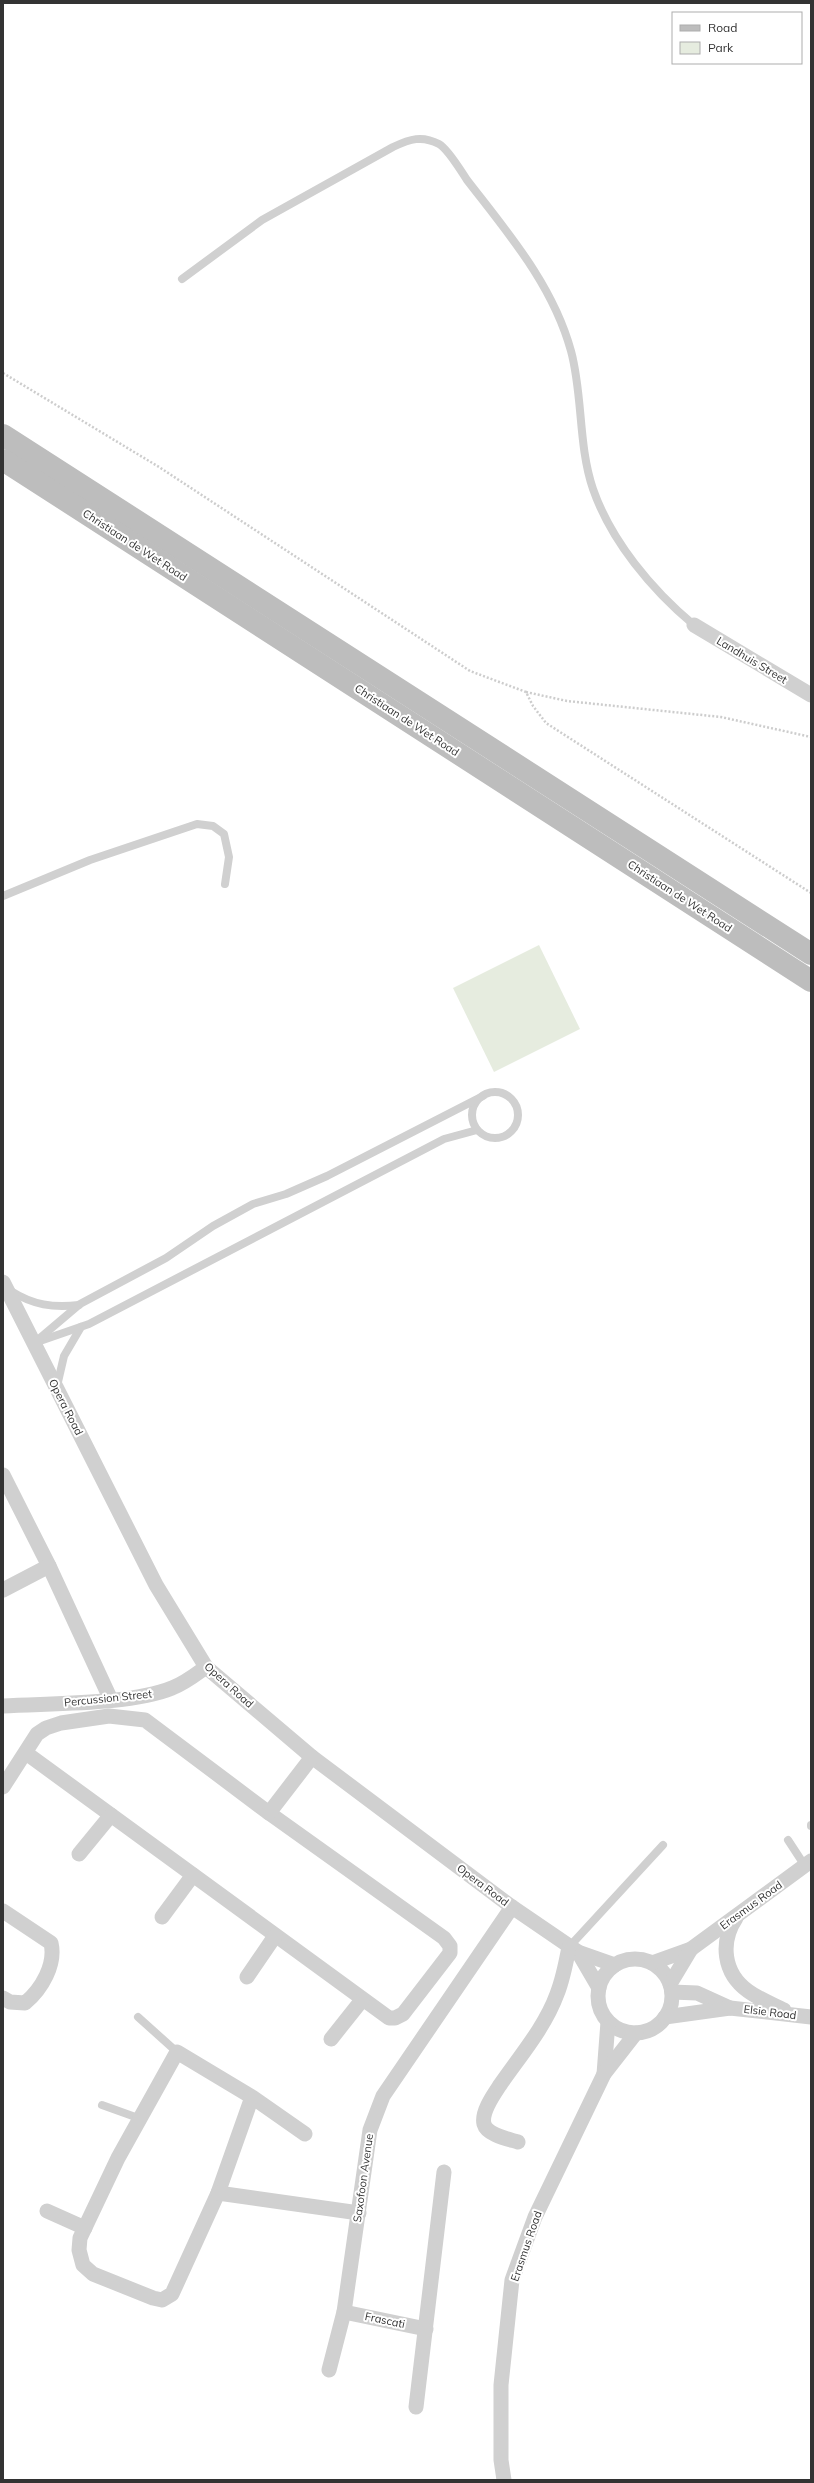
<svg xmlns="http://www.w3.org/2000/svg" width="814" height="2483" font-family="Mulish,sans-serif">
<rect width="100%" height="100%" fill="#fff"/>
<path fill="#e6ecdf" d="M539 945 580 1029 494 1072 453 988Z"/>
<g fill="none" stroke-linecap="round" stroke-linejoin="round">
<g stroke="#cdcdcd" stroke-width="2.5" stroke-dasharray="2 2" stroke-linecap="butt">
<path d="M3 373 159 467 470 671 526 692 533 706 546 723 811 893"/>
<path d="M526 692 567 701 721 717 811 737"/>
</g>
<g stroke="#d0d0d0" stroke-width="8">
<path d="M182 279 262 220 393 147C410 139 422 135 439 144 448 149 461 171 467 180 508 233 553 285 571 351 583 395 578 445 593 489 611 541 652 590 694 625"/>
<path d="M3 896 90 860 197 824 213 826 224 834 229 857 225 884"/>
<circle cx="495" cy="1115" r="23"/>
<path d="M11 1291C33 1305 53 1308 79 1305"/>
<path d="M40 1341 89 1324 444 1139 477 1130"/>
<path d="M34 1343 80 1304 166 1258 213 1226 253 1204 286 1194 327 1176 483 1096"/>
<path d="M57 1386 64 1356 81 1327"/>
<path d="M811 1825V1826"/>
<path d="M788 1840 805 1866"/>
<path d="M569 1947 663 1845"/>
<path d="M138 2017 177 2052"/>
<path d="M102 2105 141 2119"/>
</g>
<g stroke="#d0d0d0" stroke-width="15">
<path d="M694 625 811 695"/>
<path d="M3 1282 156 1585 206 1667 312 1757 512 1907 578 1952 615 1965"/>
<path d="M3 1475 49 1566 111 1700"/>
<path d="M3 1590 49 1566"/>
<path d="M3 1706C50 1703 131 1705 172 1688 185 1683 195 1675 206 1667"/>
<path d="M3 1787 37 1734 46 1728 61 1723 109 1716 145 1720 269 1813 444 1938 450 1946V1953L403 2014 395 2018H389L26 1753"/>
<path d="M269 1813 312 1757"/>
<path d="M79 1854 111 1815"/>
<path d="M3 1911 51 1943C56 1964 42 1989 25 2003L10 2002 3 1998"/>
<path d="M162 1917 193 1875"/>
<path d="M736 1918C720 1942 723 1973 748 1991 759 1999 772 2004 784 2010"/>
<path d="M578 1952 599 1988"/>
<circle cx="635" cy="1996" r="37"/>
<path d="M652 1963 691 1949 811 1861"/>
<path d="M247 1977 275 1936"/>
<path d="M670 1984 691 1949"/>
<path d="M672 1992 697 1993 730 2008"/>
<path d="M665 2017 730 2008 811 2017"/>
<path d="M331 2039 362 2000"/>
<path d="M604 2074 608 2022"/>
<path d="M252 2097 218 2193 172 2294 162 2300 153 2298 93 2274 83 2265 79 2250 80 2238 118 2158 177 2052 252 2097 305 2134"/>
<path d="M518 2142C508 2139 487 2135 484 2124 481 2112 494 2094 500 2085 520 2056 545 2027 557 1994 563 1979 566 1963 569 1947"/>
<path d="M218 2193 359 2213"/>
<path d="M47 2211 85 2228"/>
<path d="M344 2312 426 2329"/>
<path d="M329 2370 344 2312 370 2130 383 2096 512 1907"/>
<path d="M416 2407 444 2172"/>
<path d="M504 2480 501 2460V2385L512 2280 535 2217 604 2074 636 2033"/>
</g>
<g stroke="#bdbdbd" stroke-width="22">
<path d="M3 435 811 954"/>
<path d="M3 460 811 981"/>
</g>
</g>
<g text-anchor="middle" stroke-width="4" stroke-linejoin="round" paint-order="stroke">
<g font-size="11" fill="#333" stroke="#fff">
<text transform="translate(135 545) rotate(33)" y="4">Christiaan de Wet Road</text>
<text transform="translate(752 660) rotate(31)" y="4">Landhuis Street</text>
<text transform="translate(407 720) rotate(33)" y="4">Christiaan de Wet Road</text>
<text transform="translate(680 896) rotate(33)" y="4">Christiaan de Wet Road</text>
<text transform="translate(66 1407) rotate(63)" y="4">Opera Road</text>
<text transform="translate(229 1685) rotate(42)" y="4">Opera Road</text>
<text transform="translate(108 1698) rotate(-6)" y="4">Percussion Street</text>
<text transform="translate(483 1885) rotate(37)" y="4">Opera Road</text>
<text transform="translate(751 1905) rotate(-36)" y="4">Erasmus Road</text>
<text transform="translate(770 2012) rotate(7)" y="4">Elsie Road</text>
<text transform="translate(363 2178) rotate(-82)" y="4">Saxofoon Avenue</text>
<text transform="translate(526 2246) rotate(-71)" y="4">Erasmus Road</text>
<text transform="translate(385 2320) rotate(12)" y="4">Frascati</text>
</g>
</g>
<rect width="814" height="2483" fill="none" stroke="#333333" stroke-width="8"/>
<rect x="672" y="12" width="130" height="52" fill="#ffffff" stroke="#adadad"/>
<rect x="680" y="25" width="20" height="6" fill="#bdbdbd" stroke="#adadad"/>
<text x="708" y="32" font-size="12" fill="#333333">Road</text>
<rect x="680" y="42" width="20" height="12" fill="#e6ecdf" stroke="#adadad"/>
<text x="708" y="52" font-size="12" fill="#333333">Park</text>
</svg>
